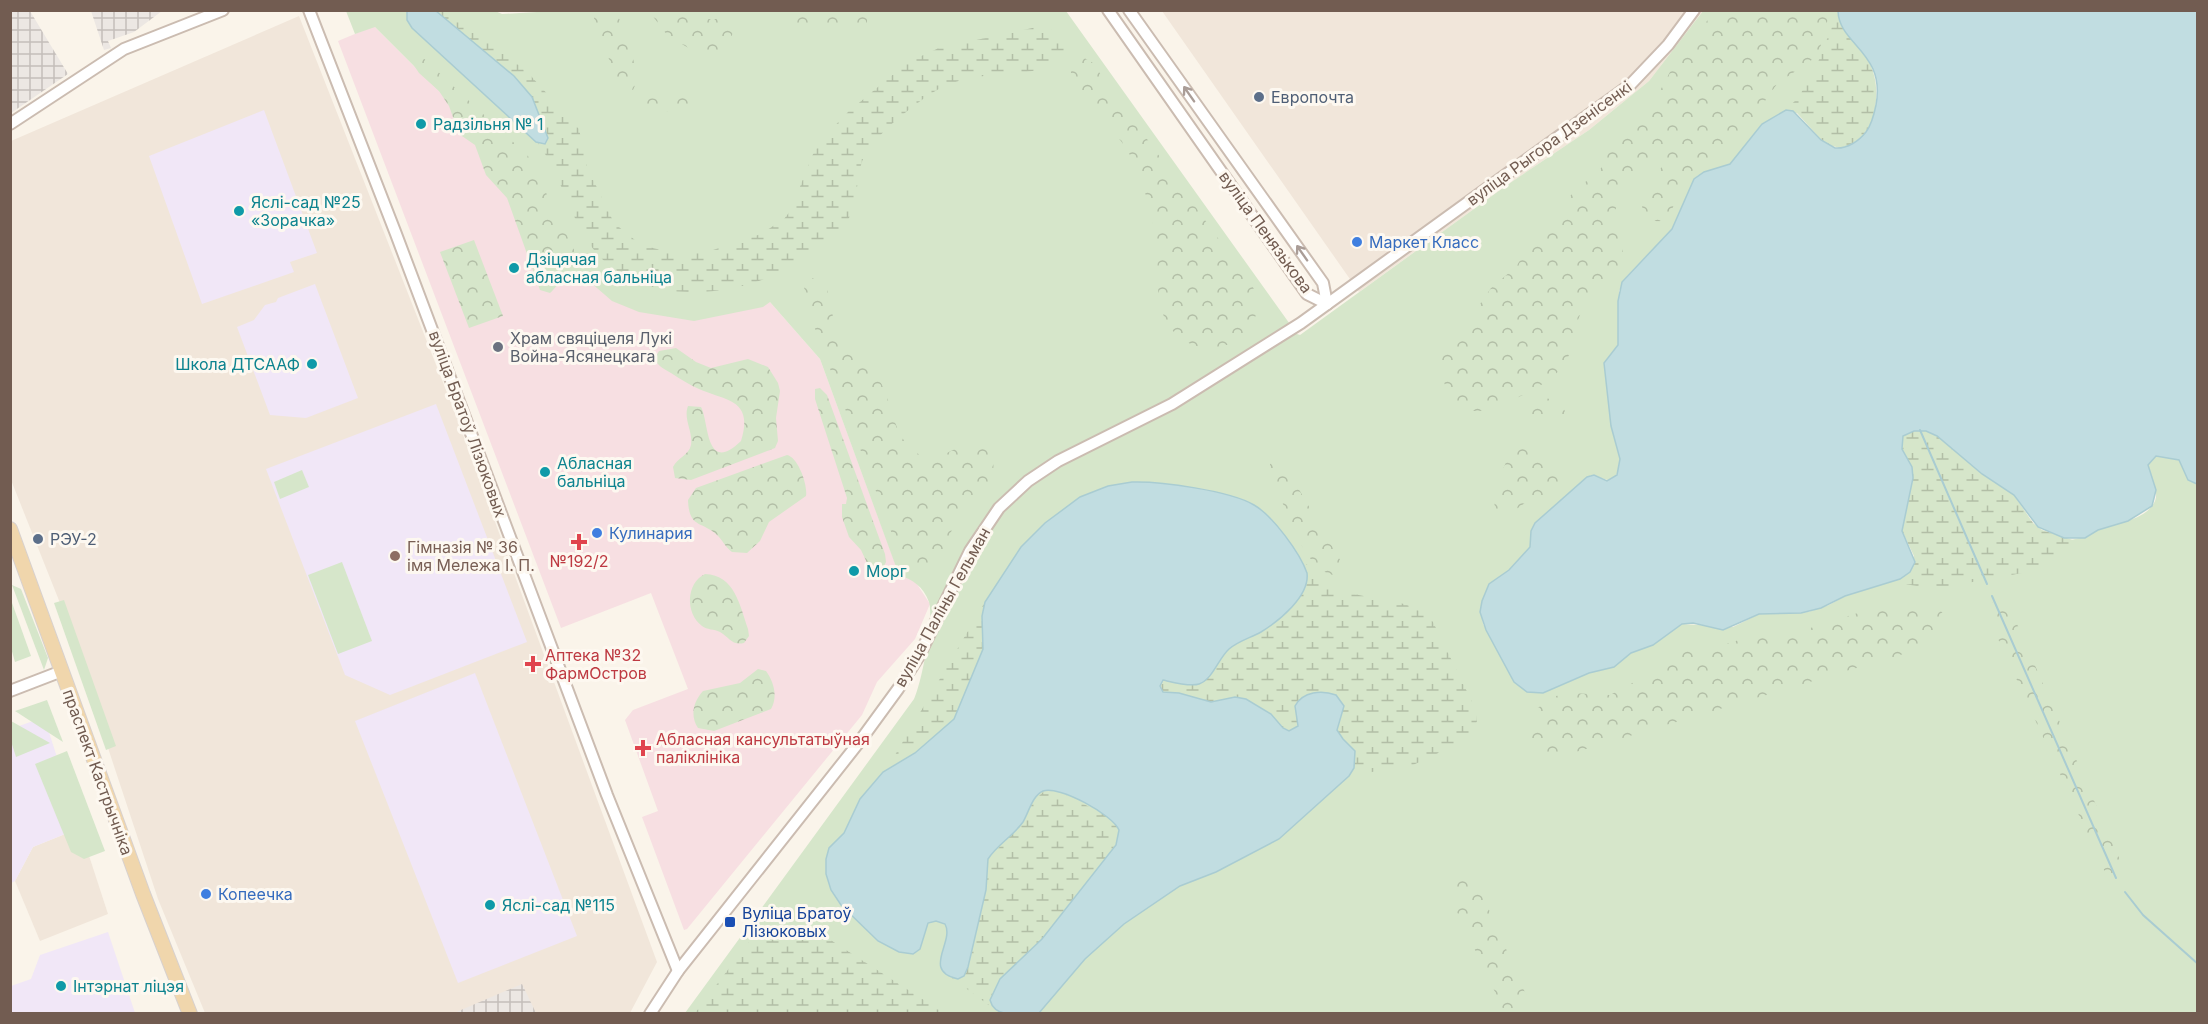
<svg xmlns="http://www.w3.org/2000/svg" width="2208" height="1024" font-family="Inter,sans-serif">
<defs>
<pattern id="industrial-grid" width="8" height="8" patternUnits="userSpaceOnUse" patternTransform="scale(1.5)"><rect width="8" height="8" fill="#ece7e3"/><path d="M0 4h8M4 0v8" fill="none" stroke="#c4beba"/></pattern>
<pattern id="forest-crowns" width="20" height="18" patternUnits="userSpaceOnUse" patternTransform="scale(1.5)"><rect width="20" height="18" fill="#d6e6ca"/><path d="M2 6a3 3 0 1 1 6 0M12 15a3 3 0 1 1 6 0" fill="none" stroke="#b2bea6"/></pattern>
<pattern id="wetland-marsh" width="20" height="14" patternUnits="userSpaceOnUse" patternTransform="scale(1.5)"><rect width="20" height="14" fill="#d6e6ca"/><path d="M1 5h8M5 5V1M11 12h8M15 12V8" fill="none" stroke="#b2bea6"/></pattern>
</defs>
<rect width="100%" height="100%" fill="#faf4ea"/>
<g fill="#f1e6da">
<path d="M1162 11H1703L1649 81 1589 130 1507 185 1359 292Z"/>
<path d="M299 16 455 413 657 962 630 1013H205L158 899 60 603 11 480V141Z"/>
<path d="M80 828 108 914 40 941 15 881 33 847Z"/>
</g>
<g fill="url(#industrial-grid)">
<path d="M11 10 30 11 68 74 11 113Z"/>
<path d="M91 11V10L162 11 134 32 108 41 111 48 104 50Z"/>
<path d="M522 984 536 1013H454Z"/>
</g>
<g fill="#f1e7f7">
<path d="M264 110 317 253 290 262 294 272 202 304 149 156Z"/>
<path d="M315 284 358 398 306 418 270 415 237 327 254 320 265 305 276 302 278 298Z"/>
<path d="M436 404 527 642 390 695 345 675 266 469Z"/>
<path d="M475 673 577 936 458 983 355 721Z"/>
<path d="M44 717 80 828 33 847 15 881 11 883V729Z"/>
<path d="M108 932 135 1013H11V986L31 979 40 955Z"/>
</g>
<path fill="#f7dfe2" d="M374 26 510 162 770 302 820 359 899 574 915 581 930 604 915 639 877 682 862 715 687 929 684 930 642 817 658 811 625 720 633 710 688 689 651 593 561 628 338 41Z"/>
<g fill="#d6e6ca">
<path d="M493 10 502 14 570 10 1066 11 1297 334 1300 335 1507 185 1589 130 1649 81 1703 11H1838L1870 64 1762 124 1730 164 1697 176 1672 229 1627 276 1619 291V338L1618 345 1604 363 1611 426 1620 459 1619 471 1611 481 1591 475 1535 523 1531 531 1530 547 1509 570 1489 584 1481 606 1483 624 1514 682 1543 693 1589 673 1614 667 1631 653 1653 645 1682 624 1733 627 1759 614 1808 612 1829 605 1845 596 1900 579 2089 536C2107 521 2137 525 2152 506 2166 489 2139 473 2152 458L2160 455 2179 460 2188 480 2198 484 2197 1013H685L914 699C922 682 934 618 929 602 923 586 913 580 899 575L820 359 770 302 763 307 694 321 639 312 612 301 568 263 510 162 375 27 355 34 346 11Z"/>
<path d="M302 470 309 487 280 499 274 482Z"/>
<path d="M342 562 372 641 338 654 308 575Z"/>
<path d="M12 585 21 589 48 658 44 670Z"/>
<path d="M11 600 31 656 15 662 11 648Z"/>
<path d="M64 600 116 746 106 750 54 603Z"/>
<path d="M47 700 63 742 15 711Z"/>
<path d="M11 721 50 743 16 757 11 741Z"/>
<path d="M67 751 105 851 84 859 71 852 35 764Z"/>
</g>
<g fill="url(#forest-crowns)">
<path d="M800 10 867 11V23L861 27 834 25 798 32 791 22 792 16Z"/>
<path d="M1715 10 1830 11 1819 52 1813 59 1777 84 1731 149C1720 158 1706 160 1695 169 1690 172 1685 178 1683 183 1677 193 1670 233 1650 218 1624 198 1670 176 1661 156 1639 152 1616 197 1615 215 1614 233 1628 245 1621 264 1614 281 1593 292 1583 309 1575 322 1575 338 1570 352 1560 383 1519 397 1491 408 1471 416 1456 408 1447 390 1442 378 1439 367 1443 355L1470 334 1480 304 1491 288 1516 267 1533 238 1550 226 1573 192 1600 170 1619 129 1653 104 1671 70Z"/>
<path d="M595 11H614C625 23 642 76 633 90H623L617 81 594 18Z"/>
<path d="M649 11H690L705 19H722L730 22 733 33C727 47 716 54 700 55L667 35Z"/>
<path d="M414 53H418L528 156 581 264C583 280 571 277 561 282 557 284 554 290 550 293L540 290 507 198 486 175 475 145 459 134 449 106 439 91 419 73 411 61Z"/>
<path d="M1081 56 1093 63 1099 72 1253 287C1274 339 1205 368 1173 331 1152 307 1160 272 1156 243 1153 217 1146 192 1136 168 1132 158 1127 149 1121 141 1103 119 1059 90 1074 59Z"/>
<path d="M680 90H685L692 95 689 108 657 113 645 110 647 98 666 99Z"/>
<path d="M474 240 503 316 469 328 440 252Z"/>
<path d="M812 278 825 284C832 299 830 317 839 332 849 351 869 362 880 381 894 406 892 439 920 455 943 469 975 423 989 448 994 456 995 471 991 479 982 496 964 510 954 526 945 542 943 562 925 570L905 560 898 550 811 318 804 287Z"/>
<path d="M676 348 696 362 711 368 748 359 768 367 778 383 780 391 776 418 778 441 775 448 691 480 675 478 673 467C677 458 689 455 691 445 693 431 683 419 688 406L701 407C709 421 705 476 741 441 754 399 726 401 699 389 690 385 680 379 671 373 664 369 657 366 655 358L659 351Z"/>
<path d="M820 388 827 395 885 554 886 562 884 566 876 569 868 565 861 550 849 537 842 517V504H846L847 498 815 399V389Z"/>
<path d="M1544 397 1562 404 1566 414 1564 418 1528 423 1524 417C1524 404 1532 399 1544 397Z"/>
<path d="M1520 446 1535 455 1550 458 1560 470V482L1550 493 1525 503 1505 517 1498 518C1487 507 1505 459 1514 448Z"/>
<path d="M787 455C798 457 808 485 806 496L769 522 760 541 747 553 732 552C725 547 722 539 716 534 701 521 689 528 688 500L696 488Z"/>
<path d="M1275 459 1283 462 1343 565 1342 575C1304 582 1284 499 1271 475L1270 464Z"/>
<path d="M705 574C735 575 740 606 748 629L749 636 744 643C732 646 729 637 720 632 714 629 707 630 702 626 685 613 686 583 705 574Z"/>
<path d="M1996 599 2006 602 2010 608 2120 860 2122 870 2117 877 2112 878 2105 872 1993 628 1989 607Z"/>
<path d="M1912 603C1928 603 1939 604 1947 620 1944 634 1939 640 1927 647L1556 758H1544L1533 749 1528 727 1536 709 1556 696 1570 693 1610 695 1638 680 1662 658 1688 647 1731 643 1760 631 1804 630 1861 612Z"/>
<path d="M758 669 766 671C774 682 778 697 771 709L714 731 698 728C690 716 693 702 703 691L740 683Z"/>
<path d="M1457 870 1470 873 1476 880 1534 1013H1505L1455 908 1451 882Z"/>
</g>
<g fill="url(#wetland-marsh)">
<path d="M407 10 457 11 531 76 579 129 587 167 614 223 641 245 681 255 710 251 761 234 784 219 791 210 812 156 822 139 848 112 908 62 939 48 1037 27C1052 26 1061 34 1065 49L1060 62 1052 66C1008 81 970 66 926 97 906 111 867 141 861 165 855 189 858 209 842 229 831 242 815 250 801 259 791 265 781 273 770 277 720 297 655 301 610 266 573 236 567 187 542 149 529 129 508 113 490 98 464 75 438 51 412 28L407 20Z"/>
<path d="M1838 11C1839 25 1846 32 1855 42 1875 63 1880 87 1874 114 1870 132 1857 144 1840 148L1825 144 1797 113 1783 112 1796 100 1813 75Z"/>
<path d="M1909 431H1926L1937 436 1982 474 2014 495 2033 523 2042 530 2073 540 2089 536 2058 560 2022 573 1934 589 1893 582 1906 575 1914 556 1902 531 1913 478 1910 463 1902 449 1903 436Z"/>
<path d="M1299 558C1314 570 1327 584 1345 591 1375 602 1410 596 1433 622L1475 708 1477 721 1470 738 1413 765 1366 773 1343 783 1349 776 1355 751 1343 739 1337 730 1343 712 1321 692 1306 695 1298 726 1289 731 1282 728 1271 714 1251 701 1229 698 1211 702 1183 694 1163 692 1160 686 1163 680C1216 692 1199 673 1230 648 1240 640 1252 637 1263 630 1287 615 1294 591 1304 565Z"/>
<path d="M985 602 983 610V649L957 713 915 753 888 767Z"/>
<path d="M1044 791 1059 792 1110 817 1116 822 1120 837 1111 853 1042 939 1000 979 992 1005 994 1009 948 975 955 979 988 859 1019 827 1033 802Z"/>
<path d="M777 916 801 921 944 1013H695L759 929Z"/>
</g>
<g fill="#c1dde1" stroke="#a9ccd2" stroke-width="1.5">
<path d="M407 11H436L514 76 532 97 548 138 545 144 536 142 412 28 407 20Z"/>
<path d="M1838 11H2197V484L2188 480 2179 460 2156 456 2148 465 2156 490 2152 506 2128 521 2098 530 2085 538H2064L2038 527 2014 495 1982 474 1937 436 1926 431H1914L1903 436 1902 449 1912 467 1913 478 1902 531 1915 562 1910 572 1900 579 1845 596 1821 608 1801 613 1759 614 1723 630 1693 623 1682 624 1653 645 1631 653 1614 667 1589 673 1543 693 1527 692 1514 682 1486 630 1480 612 1482 601 1489 584 1509 570 1530 547 1531 531 1535 523 1587 477 1594 475 1607 481 1617 475 1620 459 1611 426 1604 363 1618 345V301L1622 282 1672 229 1694 179 1704 172 1730 164 1762 124 1786 110 1793 111 1821 140 1835 148C1847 149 1859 141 1866 132 1872 124 1874 115 1876 105 1886 52 1839 45 1838 11Z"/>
<path d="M1132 482C1160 481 1231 491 1254 505 1273 516 1300 553 1307 573 1310 596 1279 621 1261 632 1250 638 1238 641 1229 649 1218 659 1213 679 1199 684 1190 687 1172 682 1163 680L1160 686 1163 692 1179 693 1211 702 1235 697 1246 699 1271 714 1283 728 1289 731 1298 726 1295 706C1303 691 1322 690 1336 695L1344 706 1337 730 1343 739 1355 751 1354 768 1349 776 1279 839 1216 872 1180 886 1124 924 1085 959 1039 1013C1023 1014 995 1020 990 1000L1000 979 1042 939 1116 845 1119 830C1113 815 1059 785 1043 791 1032 796 1029 812 1023 822 1013 836 997 845 988 859L986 890 968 967 964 976 958 979C921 971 955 942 945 924L936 921 928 923 920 949 913 954 899 952 878 941 841 905 831 890 826 874V859L829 848 844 833 860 799 883 772 915 753 954 719 983 649 982 616 985 602 1021 547 1045 523 1080 497 1108 486Z"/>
</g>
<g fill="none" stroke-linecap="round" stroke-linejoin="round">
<g stroke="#a9ccd2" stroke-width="2">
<path d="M1920 430 1987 584"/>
<path d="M1992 596 2116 878"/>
<path d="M2125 892 2143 915 2198 964"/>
</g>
<defs>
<g id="minor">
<path d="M309 10 396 234 607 795 678 971"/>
<path d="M1108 10 1307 294 1327 304"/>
<path d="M1129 10 1323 283 1327 304"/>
<path d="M10 124 124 49 223 10"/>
<path d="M10 691 62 671"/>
<path d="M650 1014 678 971 860 741 898 689 919 656 970 551 999 508 1028 481 1058 461 1172 404 1301 323 1630 85 1668 45 1694 10"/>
</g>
<path id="major" d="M10 529 143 894 190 1014"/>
</defs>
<use href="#minor" stroke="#cbbcb1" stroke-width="14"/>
<use href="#major" stroke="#d8d1ce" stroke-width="16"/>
<use href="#minor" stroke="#fff" stroke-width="10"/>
<use href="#major" stroke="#f0d6ac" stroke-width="14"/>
</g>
<defs><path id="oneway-shaft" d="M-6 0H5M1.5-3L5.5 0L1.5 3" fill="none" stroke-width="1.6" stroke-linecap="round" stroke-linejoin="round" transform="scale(1.5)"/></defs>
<g stroke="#aa9d97">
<use href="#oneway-shaft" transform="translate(1189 94) rotate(-125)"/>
<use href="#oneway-shaft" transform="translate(1302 253) rotate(-125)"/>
</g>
<g fill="#5c6f8a" stroke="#fdf8f0" stroke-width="2">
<circle cx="1259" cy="97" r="6"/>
<circle cx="38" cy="539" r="6"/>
</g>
<g fill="#0f9aa8" stroke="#fdf8f0" stroke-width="2">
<circle cx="421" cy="124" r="6"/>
<circle cx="239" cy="211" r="6"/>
<circle cx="514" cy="268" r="6"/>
<circle cx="312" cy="364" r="6"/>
<circle cx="545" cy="472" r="6"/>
<circle cx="854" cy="571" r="6"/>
<circle cx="490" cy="905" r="6"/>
<circle cx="61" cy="986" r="6"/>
</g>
<g fill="#3f7fe0" stroke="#fdf8f0" stroke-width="2">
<circle cx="1357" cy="242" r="6"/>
<circle cx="597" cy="533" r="6"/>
<circle cx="206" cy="894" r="6"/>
</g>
<circle fill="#6b7280" stroke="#fdf8f0" stroke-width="2" cx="498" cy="347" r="6"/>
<g fill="#e0444e" stroke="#fdf8f0" stroke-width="2">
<path d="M576 533h6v6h6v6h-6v6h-6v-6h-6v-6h6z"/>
<path d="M530 655h6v6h6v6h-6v6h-6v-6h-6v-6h6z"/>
<path d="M640 739h6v6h6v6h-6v6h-6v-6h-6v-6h6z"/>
</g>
<circle fill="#8d6e63" stroke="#fdf8f0" stroke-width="2" cx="395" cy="556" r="6"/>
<rect fill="#1a4fb4" stroke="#fdf8f0" stroke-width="2" x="724" y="916" width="12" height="12" rx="3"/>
<g text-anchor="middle" stroke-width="6" stroke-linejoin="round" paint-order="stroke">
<g font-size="16" fill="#4e5e75" stroke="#fdf8f0" text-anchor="start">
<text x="1271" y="103">Европочта</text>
<text x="50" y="545">РЭУ-2</text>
</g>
<g font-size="16" fill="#0d838f" stroke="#fdf8f0" text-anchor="start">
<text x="433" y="130">Радзільня № 1</text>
<text x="251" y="208">Яслі-сад №25<tspan x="251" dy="18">«Зорачка»</tspan></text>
<text x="526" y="265">Дзіцячая<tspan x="526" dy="18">абласная бальніца</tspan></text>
<text x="300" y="370" text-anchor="end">Школа ДТСААФ</text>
<text x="557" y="469">Абласная<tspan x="557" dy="18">бальніца</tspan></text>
<text x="866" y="577">Морг</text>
<text x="502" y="911">Яслі-сад №115</text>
<text x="73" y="992">Інтэрнат ліцэя</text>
</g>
<g font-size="16" fill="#725c51" stroke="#fdf8f0">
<text transform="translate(1549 143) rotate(-36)" y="6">вуліца Рыгора Дзенісенкі</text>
<text transform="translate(1266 232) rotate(54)" y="6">вуліца Пенязькова</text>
<text transform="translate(468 424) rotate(70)" y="6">вуліца Братоў Лізюковых</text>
<text transform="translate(942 607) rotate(-61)" y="6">вуліца Паліны Гельман</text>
<text transform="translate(98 772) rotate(70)" y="6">праспект Кастрычніка</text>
</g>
<g font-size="16" fill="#366cbe" stroke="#fdf8f0" text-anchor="start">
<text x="1369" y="248">Маркет Класс</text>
<text x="609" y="539">Кулинария</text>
<text x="218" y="900">Копеечка</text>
</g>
<g font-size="16" fill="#5b616d" stroke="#fdf8f0" text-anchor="start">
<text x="510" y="344">Храм свяціцеля Лукі<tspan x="510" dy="18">Война-Ясянецкага</tspan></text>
</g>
<g font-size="16" fill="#785e54" stroke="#fdf8f0" text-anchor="start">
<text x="407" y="553">Гімназія № 36<tspan x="407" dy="18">імя Мележа І. П.</tspan></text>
</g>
<g font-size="16" fill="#be3a42" stroke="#fdf8f0" text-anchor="start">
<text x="579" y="567" text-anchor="middle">№192/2</text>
<text x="545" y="661">Аптека №32<tspan x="545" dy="18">ФармОстров</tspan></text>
<text x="656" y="745">Абласная кансультатыўная<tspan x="656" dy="18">паліклініка</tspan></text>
</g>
<g font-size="16" fill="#164399" stroke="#fdf8f0" text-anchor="start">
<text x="742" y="919">Вуліца Братоў<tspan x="742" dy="18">Лізюковых</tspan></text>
</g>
</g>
<rect width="2208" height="1024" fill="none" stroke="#725c51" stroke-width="24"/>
</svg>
